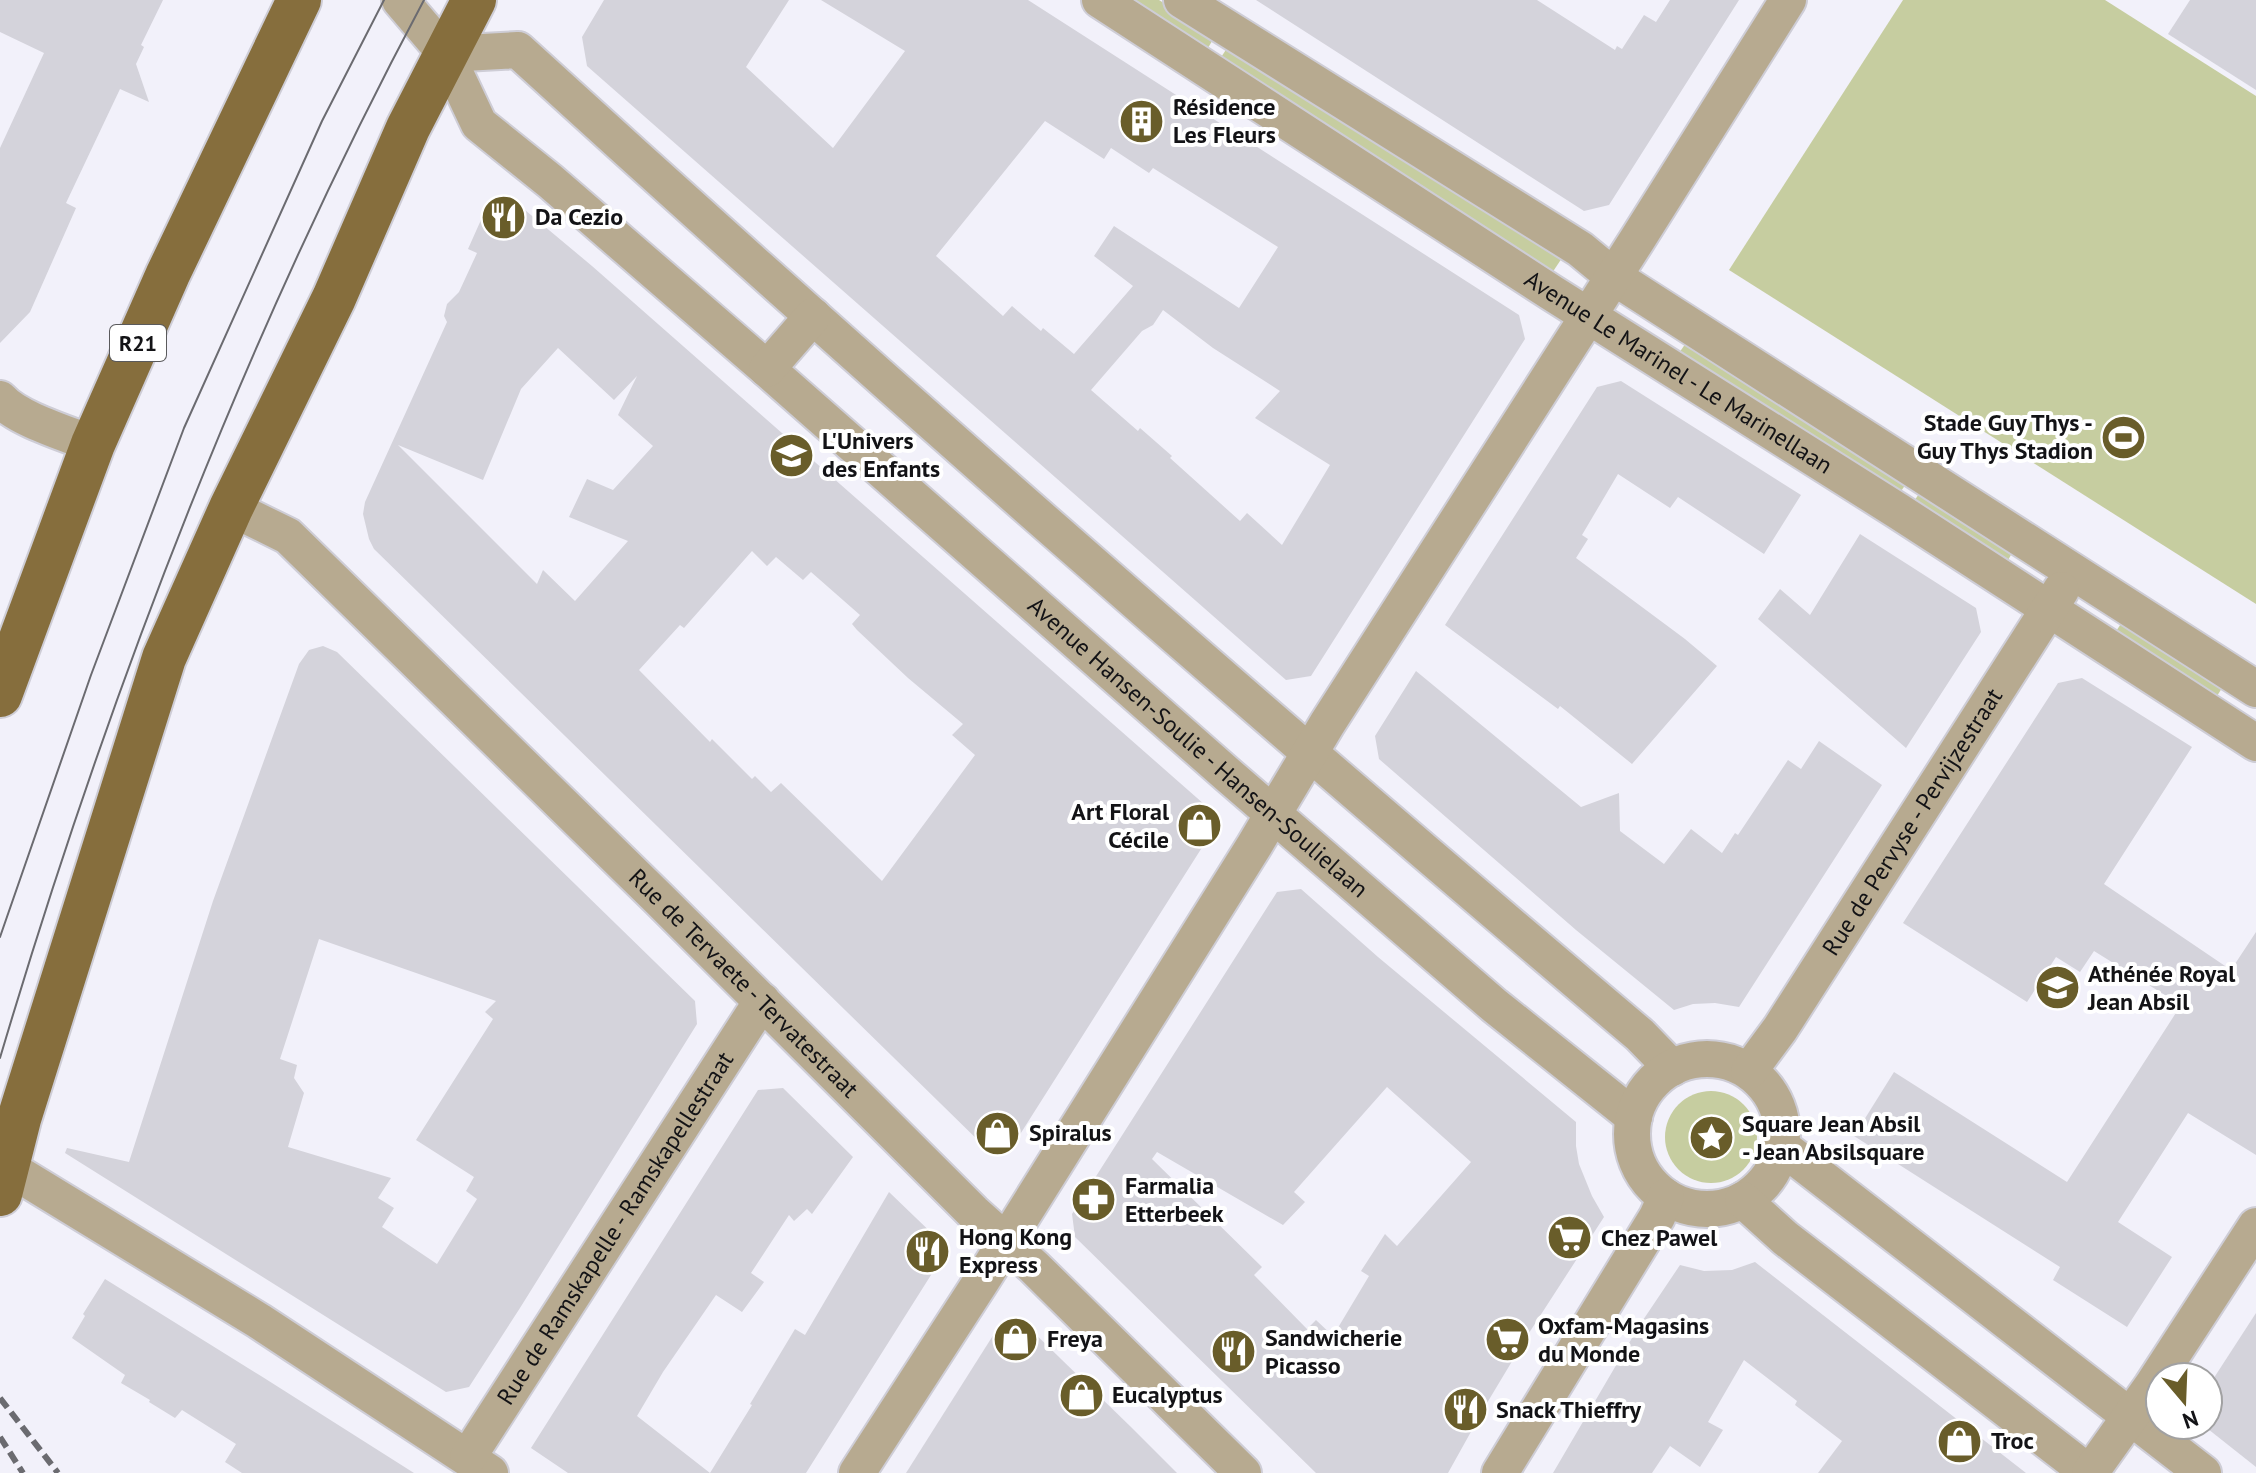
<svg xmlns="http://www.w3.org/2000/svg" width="2256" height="1473" font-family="'PT Sans',sans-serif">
<rect width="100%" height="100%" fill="#f2f1fa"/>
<g fill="#c6cda0">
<path d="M1123 0H1159L1215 36 1205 53Z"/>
<path d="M1903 0H2105L2256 96V604L1729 270Z"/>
<path d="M1229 45 1564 255 1550 276 1218 62Z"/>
<path d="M1688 340 1908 481 1897 497 1677 356Z"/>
<path d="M1922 489 2015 548 2004 567 1911 506Z"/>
<path d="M2124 619 2225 683 2214 701 2113 636Z"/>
<circle cx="1711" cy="1137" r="46"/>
</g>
<g fill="#d4d3db" fill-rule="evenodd">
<path d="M0 0H163L141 45 144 47 136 64 149 102 120 89 66 203 76 208 30 312 0 343V148L44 53 0 32Z"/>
<path d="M604 0H789L746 67 833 148 905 51 821 0H1028L1519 315 1525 339 1311 676 1286 680 587 66 582 37ZM1045 121 1104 159 1111 148 1149 173 1153 168 1278 247 1239 308 1114 226 1094 256 1133 286 1074 354 1043 328 1041 331 1012 306 1003 316 936 256ZM1163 310 1213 348 1280 391 1255 418 1330 465 1282 545 1247 513 1240 521 1170 458 1172 456 1140 428 1138 431 1091 390 1142 331 1153 325Z"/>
<path d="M1256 0H1537L1615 50 1617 46 1622 49 1644 15 1656 22 1670 0H1739L1609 205 1584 211Z"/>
<path d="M2190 0H2256V90L2168 34Z"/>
<path d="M513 200 592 266 1213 812 1215 827 1012 1147 987 1149 374 549 369 539 363 514 365 502 447 322 444 316 447 304 459 292 477 253 468 249 489 202ZM558 348 614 400 637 376 618 415 653 446 613 490 587 479 569 517 628 541 575 601 543 570 537 584 398 445 483 480 521 389ZM752 551 767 566 776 557 803 580 811 572 860 615 852 624 857 630 908 678 963 724 952 735 975 755 882 881 781 783 771 792 755 776 752 779 712 739 710 742 639 670 680 625 684 628Z"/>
<path d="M1621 381 1801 495 1764 554 1678 497 1670 508 1618 474 1582 535 1588 539 1576 558 1685 639 1717 666 1632 764 1560 706 1558 709 1445 625 1597 387Z"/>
<path d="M1860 534 1976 608 1981 632 1906 748 1758 619 1780 589 1810 615Z"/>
<path d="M323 646 337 652 695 1001 697 1024 520 1308 469 1387 446 1392 65 1153 67 1148 129 1162 213 901 299 664 309 650ZM319 939 496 1001 485 1012 493 1019 416 1140 474 1177 466 1191 477 1199 437 1264 382 1227 394 1208 378 1198 391 1178 288 1147 304 1093 294 1078 297 1065 280 1059Z"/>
<path d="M1416 671 1581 807 1619 793 1620 831 1664 864 1691 829 1722 853 1735 833 1738 835 1788 760 1801 769 1819 741 1882 785 1739 1007 1715 1003 1693 1004 1674 1010 1576 930 1379 759 1375 736Z"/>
<path d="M2082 678 2192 747 2104 884 2231 970 2256 932V1155L2188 1113 2118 1222 2172 1257 2127 1327 2053 1280 2060 1267 1854 1136 1894 1072 2067 1182 2181 1005 2094 951 2080 972 2056 957 2027 1002 1903 923 2058 683Z"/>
<path d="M1301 889 1378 957 1576 1122V1146L1579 1164 1592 1196 1604 1217 1529 1333 1487 1403 1448 1473H1316L1075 1237 1072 1214 1277 892ZM1387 1087 1471 1162 1397 1246 1385 1234 1361 1271 1369 1276 1333 1336 1316 1320 1307 1329 1254 1275 1262 1267 1152 1159 1157 1152 1283 1225 1305 1202 1294 1192Z"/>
<path d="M783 1088 853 1157 812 1214 807 1209 794 1221 789 1215 751 1273 764 1282 742 1312 716 1295 663 1372 637 1416 710 1473 752 1405 750 1404 795 1329 805 1335 889 1192 942 1243 943 1256 806 1473H568L531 1448 758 1090Z"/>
<path d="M1755 1262 1823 1315 2026 1473H1818L1842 1441 1795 1405 1797 1401 1744 1360 1708 1422 1723 1430 1700 1467 1670 1446 1652 1473H1553L1639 1326 1680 1265 1704 1271 1732 1270Z"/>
<path d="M105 1279 261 1376 414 1473H242L225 1462 236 1444 182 1410 175 1418 149 1402 150 1400 121 1383 125 1375 72 1338 85 1316 83 1314Z"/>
<path d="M2256 1313V1467L2208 1429V1387Z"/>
<path d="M1024 1323 1132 1428 1177 1473H906L999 1326Z"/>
</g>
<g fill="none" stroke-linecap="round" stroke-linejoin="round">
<defs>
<g id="street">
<path id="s1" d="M400 0 446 54 479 124 550 181 767 369 1228 775 1495 1006 1634 1117"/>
<path id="s2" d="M1100 0 1552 293 1898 511 2256 743"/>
<path d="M1182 0 1580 249 1614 277 1653 302 2256 689"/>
<path d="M446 54 518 50C886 386 1260 714 1640 1035L1672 1068"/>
<path d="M767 369 813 316"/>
<path d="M0 399C17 419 68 434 93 444"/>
<path id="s3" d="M231 508 288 536 659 899 973 1212 1034 1267 1243 1473"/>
<circle cx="1707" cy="1134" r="75"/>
<path id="s4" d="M1749 1071 1780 1029 2061 590"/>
<path d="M1782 1147 2203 1473"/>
<path d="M7 1167 259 1321 490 1473"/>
<path d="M1743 1200 1785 1238 2089 1473"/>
<path id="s5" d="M468 1457 762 1001"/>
<path d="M857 1473 982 1280 1254 846 1327 724 1637 240 1788 0"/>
<path d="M1500 1473 1657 1217 1666 1197"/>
<path d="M2090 1473 2152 1386 2256 1226"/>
</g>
<g id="primary">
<path d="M0 695 93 444 168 274 299 0"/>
<path d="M0 1194 19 1119 164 658 231 508 334 298 408 128 474 0"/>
</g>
</defs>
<use href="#street" stroke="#cecdd6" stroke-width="40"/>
<use href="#primary" stroke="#cecdd6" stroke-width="48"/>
<use href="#street" stroke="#b7aa90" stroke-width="36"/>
<use href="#primary" stroke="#866e3d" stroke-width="44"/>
<g stroke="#6b6b70" stroke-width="2">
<path d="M0 937 91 675 184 428 322 121 384 0"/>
<path d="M0 1058C108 694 245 336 424 0"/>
</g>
<g stroke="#6b6b70" stroke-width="6" stroke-dasharray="12 6" stroke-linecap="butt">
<path d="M0 1398 58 1473"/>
<path d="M0 1437 23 1473"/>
</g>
</g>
<defs>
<symbol id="building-disc" viewBox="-11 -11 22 22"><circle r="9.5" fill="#695d2a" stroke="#fff"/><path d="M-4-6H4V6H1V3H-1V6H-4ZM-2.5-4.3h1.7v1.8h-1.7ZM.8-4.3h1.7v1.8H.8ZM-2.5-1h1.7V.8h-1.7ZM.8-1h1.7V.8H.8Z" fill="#fff"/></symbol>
<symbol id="restaurant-disc" viewBox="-11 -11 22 22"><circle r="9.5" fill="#695d2a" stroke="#fff"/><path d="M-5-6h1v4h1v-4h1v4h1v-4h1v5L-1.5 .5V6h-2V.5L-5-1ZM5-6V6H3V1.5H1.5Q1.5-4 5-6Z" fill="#fff"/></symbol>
<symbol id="stadium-disc" viewBox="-11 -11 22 22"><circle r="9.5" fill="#695d2a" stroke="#fff"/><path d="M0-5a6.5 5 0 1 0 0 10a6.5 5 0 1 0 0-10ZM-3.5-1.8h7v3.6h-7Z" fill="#fff"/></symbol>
<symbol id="school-disc" viewBox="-11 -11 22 22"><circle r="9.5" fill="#695d2a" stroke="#fff"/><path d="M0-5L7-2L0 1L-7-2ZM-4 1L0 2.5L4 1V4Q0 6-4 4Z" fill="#fff"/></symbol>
<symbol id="shop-disc" viewBox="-11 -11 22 22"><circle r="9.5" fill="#695d2a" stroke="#fff"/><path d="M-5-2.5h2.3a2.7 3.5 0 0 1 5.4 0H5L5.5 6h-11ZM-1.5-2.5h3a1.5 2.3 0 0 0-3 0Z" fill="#fff"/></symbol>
<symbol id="sight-disc" viewBox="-11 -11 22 22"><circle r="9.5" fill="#695d2a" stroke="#fff"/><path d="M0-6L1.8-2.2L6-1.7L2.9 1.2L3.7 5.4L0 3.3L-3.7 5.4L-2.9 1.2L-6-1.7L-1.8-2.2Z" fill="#fff"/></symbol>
<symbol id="pharmacy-disc" viewBox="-11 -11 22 22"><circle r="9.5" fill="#695d2a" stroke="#fff"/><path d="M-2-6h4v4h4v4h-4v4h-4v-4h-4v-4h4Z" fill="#fff"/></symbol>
<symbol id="supermarket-disc" viewBox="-11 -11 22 22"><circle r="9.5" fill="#695d2a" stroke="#fff"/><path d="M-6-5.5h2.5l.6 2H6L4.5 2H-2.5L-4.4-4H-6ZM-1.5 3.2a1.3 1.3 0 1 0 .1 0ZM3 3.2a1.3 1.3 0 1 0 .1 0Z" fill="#fff"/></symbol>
</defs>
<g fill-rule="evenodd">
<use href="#building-disc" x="1116" y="96" width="51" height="51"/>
<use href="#restaurant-disc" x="478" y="192" width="51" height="51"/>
<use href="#stadium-disc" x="2098" y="412" width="51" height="51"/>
<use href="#school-disc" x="766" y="430" width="51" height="51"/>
<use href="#shop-disc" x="1174" y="800" width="51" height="51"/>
<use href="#school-disc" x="2032" y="962" width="51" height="51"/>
<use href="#shop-disc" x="972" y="1108" width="51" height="51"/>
<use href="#sight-disc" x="1686" y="1112" width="51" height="51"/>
<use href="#pharmacy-disc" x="1068" y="1174" width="51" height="51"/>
<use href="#supermarket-disc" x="1544" y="1212" width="51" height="51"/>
<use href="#restaurant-disc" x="902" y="1226" width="51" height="51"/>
<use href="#shop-disc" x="990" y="1314" width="51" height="51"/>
<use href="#supermarket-disc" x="1482" y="1314" width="51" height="51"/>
<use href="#restaurant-disc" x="1208" y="1326" width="51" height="51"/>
<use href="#shop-disc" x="1056" y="1370" width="51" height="51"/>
<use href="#restaurant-disc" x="1440" y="1384" width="51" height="51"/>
<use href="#shop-disc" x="1934" y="1416" width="51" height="51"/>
</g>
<g text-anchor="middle" stroke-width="8" stroke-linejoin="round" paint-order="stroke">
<rect fill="#fff" stroke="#5a5a5c" stroke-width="2" x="110" y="325" width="56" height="36" rx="6"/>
<g font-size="22" font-weight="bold" fill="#131316">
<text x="138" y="351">R21</text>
</g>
<g font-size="24" font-weight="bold" fill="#131316" stroke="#fff" text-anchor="start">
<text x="1173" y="115">Résidence<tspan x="1173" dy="28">Les Fleurs</tspan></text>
<text x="535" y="225">Da Cezio</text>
<text x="2093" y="431" text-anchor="end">Stade Guy Thys -<tspan x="2093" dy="28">Guy Thys Stadion</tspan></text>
<text x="822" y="449">L'Univers<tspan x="822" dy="28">des Enfants</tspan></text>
<text x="1169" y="820" text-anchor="end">Art Floral<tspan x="1169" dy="28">Cécile</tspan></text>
<text x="2088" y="982">Athénée Royal<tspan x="2088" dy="28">Jean Absil</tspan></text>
<text x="1742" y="1132">Square Jean Absil<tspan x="1742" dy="28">- Jean Absilsquare</tspan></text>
<text x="1029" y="1141">Spiralus</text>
<text x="1125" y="1194">Farmalia<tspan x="1125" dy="28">Etterbeek</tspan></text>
<text x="959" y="1245">Hong Kong<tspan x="959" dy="28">Express</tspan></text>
<text x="1601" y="1246">Chez Pawel</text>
<text x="1538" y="1334">Oxfam-Magasins<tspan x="1538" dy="28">du Monde</tspan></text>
<text x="1265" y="1346">Sandwicherie<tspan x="1265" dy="28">Picasso</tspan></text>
<text x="1047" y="1347">Freya</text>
<text x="1112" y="1403">Eucalyptus</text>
<text x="1496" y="1418">Snack Thieffry</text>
<text x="1991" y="1449">Troc</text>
</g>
<g font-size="24" fill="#131316" stroke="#fff">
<text dy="8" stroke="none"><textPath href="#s2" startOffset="688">Avenue Le Marinel - Le Marinellaan</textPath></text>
<text dy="8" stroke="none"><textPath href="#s1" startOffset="1100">Avenue Hansen-Soulie - Hansen-Soulielaan</textPath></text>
<text dy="8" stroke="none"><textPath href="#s4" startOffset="298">Rue de Pervyse - Pervijzestraat</textPath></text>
<text dy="8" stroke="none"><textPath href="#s3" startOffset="702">Rue de Tervaete - Tervatestraat</textPath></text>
<text dy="8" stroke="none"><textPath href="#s5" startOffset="272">Rue de Ramskapelle - Ramskapellestraat</textPath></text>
</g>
</g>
<g transform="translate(2184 1401) rotate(161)"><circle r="38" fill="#ffffff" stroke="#a1a1a2" stroke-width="2"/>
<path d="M0-6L14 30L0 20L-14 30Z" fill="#695d2a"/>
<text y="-12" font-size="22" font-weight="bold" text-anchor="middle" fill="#131316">N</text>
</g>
</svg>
